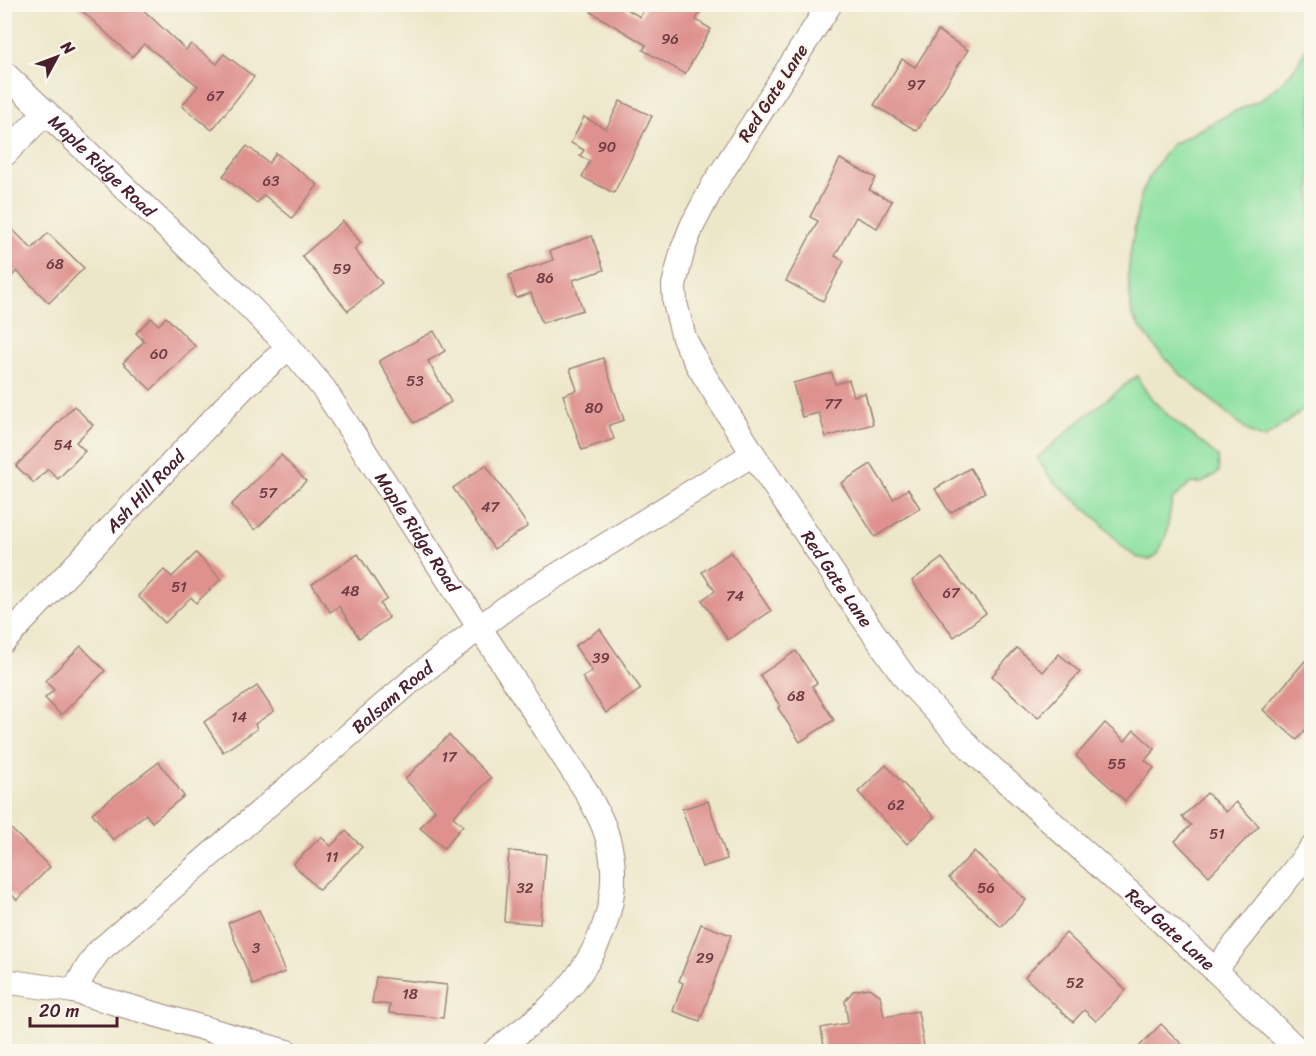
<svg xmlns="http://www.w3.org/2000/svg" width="1316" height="1056" font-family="Sriracha,sans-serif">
<rect width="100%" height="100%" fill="#fbf7ec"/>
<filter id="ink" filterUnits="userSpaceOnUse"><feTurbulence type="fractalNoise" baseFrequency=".0167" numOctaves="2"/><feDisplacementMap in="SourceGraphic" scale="12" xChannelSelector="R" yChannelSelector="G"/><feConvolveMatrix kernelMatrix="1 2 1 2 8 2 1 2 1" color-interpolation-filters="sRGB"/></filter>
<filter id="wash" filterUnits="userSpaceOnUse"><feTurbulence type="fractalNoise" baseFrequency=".008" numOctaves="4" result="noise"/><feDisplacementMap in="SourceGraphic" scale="24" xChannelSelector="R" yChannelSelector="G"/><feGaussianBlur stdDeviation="1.35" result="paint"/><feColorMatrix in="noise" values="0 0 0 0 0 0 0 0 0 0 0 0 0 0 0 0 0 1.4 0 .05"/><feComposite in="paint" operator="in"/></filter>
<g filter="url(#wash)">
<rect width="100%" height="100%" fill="#ede7ca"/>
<g fill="#8ee1a2" stroke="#6c8066" stroke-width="1.5">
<path d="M1311 41V404L1264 439 1251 433 1180 374 1159 352 1132 316 1128 275 1131 248 1140 198 1151 173 1171 145 1229 114 1260 100 1280 84 1295 68Z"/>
<path d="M1137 376C1154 412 1191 431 1218 457L1219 472 1202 483H1191L1172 500 1166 536 1158 554 1149 560 1136 557 1122 546 1099 521 1052 480 1037 458 1088 414Z"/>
</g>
<g id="blocks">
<g fill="#de918e">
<path d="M75 4H137L186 50 191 44 217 64 224 54 254 77 212 130 182 106 198 86 144 44 132 57Z"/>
<path d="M595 4H618L640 17 647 4H704L696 20 711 29 685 74 643 50 646 45 591 12Z"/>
<path d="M938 31 968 50 917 131 874 105 902 59 915 67Z"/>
<path d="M620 101 652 116 614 193 582 177 590 161 580 156 584 150 571 143 584 117 606 129Z"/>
<path d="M247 146 269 163 276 153 318 185 292 218 264 195 257 203 223 176Z"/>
<path d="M840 159 876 178 869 190 892 201 877 228 856 217 835 256 844 261 823 301 786 281 818 221 810 217Z"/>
<path d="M4 221 32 249 48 233 84 268 49 303 17 271 4 284Z"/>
<path d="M343 221 361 243 354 249 382 283 348 311 302 256Z"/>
<path d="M592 236 604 270 573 280 583 310 542 323 531 293 516 298 509 275 553 260 550 251Z"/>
<path d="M166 317 195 346 151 390 123 363 144 341 136 333 151 318 159 325Z"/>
<path d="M434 331 445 351 428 361 451 402 414 423 379 361Z"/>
<path d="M603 358 624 420 609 425 614 439 582 450 563 395 577 390 570 369Z"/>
<path d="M832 373 835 384 849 380 854 396 865 393 873 424 826 437 819 413 802 417 793 383Z"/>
<path d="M74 406 93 425 76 442 85 451 58 479 48 469 34 483 16 466Z"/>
<path d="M281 455 306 481 255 530 231 505Z"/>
<path d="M871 464 893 499 908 489 920 508 875 537 841 483Z"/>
<path d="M486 465 528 526 494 549 453 488Z"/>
<path d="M970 468 985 492 950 513 935 489Z"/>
<path d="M731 552 771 611 728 640 702 600 715 591 702 572Z"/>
<path d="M196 553 221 579 196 603 191 597 165 623 138 596 164 570 172 577Z"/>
<path d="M358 554 387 599 380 604 389 618 359 638 339 606 330 612 312 584Z"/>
<path d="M942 558 986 613 954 637 912 581Z"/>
<path d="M600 629 641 689 606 713 582 677 592 671 575 646Z"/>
<path d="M81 646 105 671 61 715 45 698 54 690 45 681Z"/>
<path d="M1017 648 1043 672 1059 654 1080 672 1038 718 992 676Z"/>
<path d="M796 651 817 683 812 686 834 720 800 742 778 708 780 706 760 675Z"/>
<path d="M1311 654V723L1297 740 1263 710Z"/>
<path d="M257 686 274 711 255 724 257 729 223 752 204 722Z"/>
<path d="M1105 723 1125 741 1134 730 1155 749 1145 760 1154 768 1125 801 1076 756Z"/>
<path d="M449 735 491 778 453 817 463 825 444 848 420 828 435 810 405 779Z"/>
<path d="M159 762 184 796 152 822 146 814 113 840 92 813Z"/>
<path d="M886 765 934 817 907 844 858 792Z"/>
<path d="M1207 793 1226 812 1236 802 1259 826 1209 876 1175 841 1191 825 1182 817Z"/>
<path d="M708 801 727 859 702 867 682 809Z"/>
<path d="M4 822 50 867 17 900 4 887Z"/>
<path d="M346 831 362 847 319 890 293 864 321 837 331 846Z"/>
<path d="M509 851 546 854 540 924 504 921Z"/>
<path d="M974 851 1026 900 1001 927 949 878Z"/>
<path d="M259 910 285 972 253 985 228 923Z"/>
<path d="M701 924 731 935 700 1021 673 1011 683 983 679 981Z"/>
<path d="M1066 933 1126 990 1096 1021 1084 1010 1073 1022 1025 977Z"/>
<path d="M376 977 447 985 443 1018 389 1013 390 1005 372 1003Z"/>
<path d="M869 988 880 995 884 1017 918 1011 925 1052H825L821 1028 848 1023 845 1001 853 991Z"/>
<path d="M1161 1024 1190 1052H1134Z"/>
</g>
</g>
</g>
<g filter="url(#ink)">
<use href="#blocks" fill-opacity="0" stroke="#9c837a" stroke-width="1.5"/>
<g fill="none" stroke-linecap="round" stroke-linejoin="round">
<defs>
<g id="street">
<path id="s1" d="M830 4 713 186 692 226 683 249 674 285 675 303 684 338 699 367 753 454 854 605 906 679 974 752 1215 970 1300 1052"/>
<path id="s2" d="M4 73 239 296 289 347 324 389 586 791C593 805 603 820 607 836 627 900 595 966 548 1009 531 1024 512 1038 494 1052"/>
<path d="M4 155 46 112"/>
<path id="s3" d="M4 641 242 389 289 347"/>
<path d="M1215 970 1312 848"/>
<path d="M4 981 74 991 287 1052"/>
<path id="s4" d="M74 991 85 971 98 952 416 677 479 628 514 602 753 454"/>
</g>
</defs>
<use href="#street" stroke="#9c837a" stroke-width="26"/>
<use href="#street" stroke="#fff" stroke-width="24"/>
</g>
</g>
<g text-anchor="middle" stroke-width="4.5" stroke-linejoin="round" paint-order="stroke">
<g font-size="15" fill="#6f3c44">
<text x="670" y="44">96</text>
<text x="916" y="90">97</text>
<text x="215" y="101">67</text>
<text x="607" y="152">90</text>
<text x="271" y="186">63</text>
<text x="55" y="269">68</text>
<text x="342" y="274">59</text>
<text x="545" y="283">86</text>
<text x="159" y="359">60</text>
<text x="415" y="386">53</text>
<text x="833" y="409">77</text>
<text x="594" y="413">80</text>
<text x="63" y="450">54</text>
<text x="268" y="498">57</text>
<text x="490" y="512">47</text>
<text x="179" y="592">51</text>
<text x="350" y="596">48</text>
<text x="951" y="598">67</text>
<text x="735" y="601">74</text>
<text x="601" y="663">39</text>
<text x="796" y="701">68</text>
<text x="239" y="722">14</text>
<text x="449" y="762">17</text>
<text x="1117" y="769">55</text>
<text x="896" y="810">62</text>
<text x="1217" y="839">51</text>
<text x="332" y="862">11</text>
<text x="525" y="893">32</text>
<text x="986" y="893">56</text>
<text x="256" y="953">3</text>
<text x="705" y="963">29</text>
<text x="1075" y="988">52</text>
<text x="410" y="999">18</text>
</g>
<g font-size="18" fill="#4a1f2b" stroke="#fbf7ec">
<text transform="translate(773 93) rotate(-57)" y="6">Red Gate Lane</text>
<text dy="6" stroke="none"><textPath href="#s2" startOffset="135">Maple Ridge Road</textPath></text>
<text dy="6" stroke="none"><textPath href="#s3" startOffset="206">Ash Hill Road</textPath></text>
<text dy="6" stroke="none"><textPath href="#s2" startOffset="621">Maple Ridge Road</textPath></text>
<text dy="6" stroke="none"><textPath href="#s1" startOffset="663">Red Gate Lane</textPath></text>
<text dy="6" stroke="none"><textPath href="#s4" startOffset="435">Balsam Road</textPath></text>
<text dy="6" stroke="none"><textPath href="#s1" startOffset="1149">Red Gate Lane</textPath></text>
</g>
</g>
<rect width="1316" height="1056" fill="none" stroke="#fbf7ec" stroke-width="24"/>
<g transform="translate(57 57) rotate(49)" stroke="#fbf7ec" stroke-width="4.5" paint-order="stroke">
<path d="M0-4.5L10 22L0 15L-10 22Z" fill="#4a1f2b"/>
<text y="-9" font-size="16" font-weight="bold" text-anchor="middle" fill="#4a1f2b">N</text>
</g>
<path d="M30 1017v9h87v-9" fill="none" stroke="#4a1f2b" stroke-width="3"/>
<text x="39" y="1017" font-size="18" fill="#4a1f2b" stroke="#fbf7ec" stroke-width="4.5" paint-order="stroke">20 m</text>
</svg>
